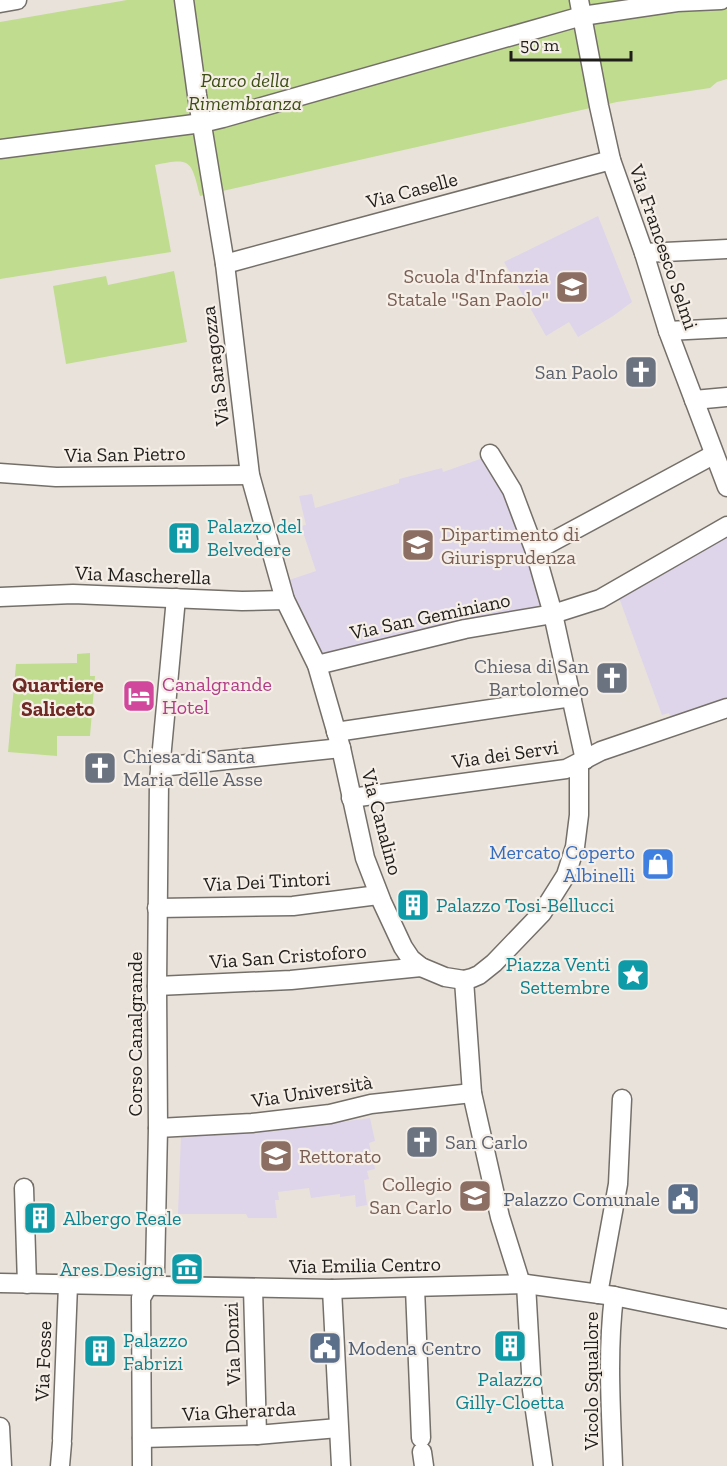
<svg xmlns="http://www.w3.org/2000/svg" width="727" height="1466" font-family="'Zilla Slab',serif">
<rect width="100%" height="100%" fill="#e9e2db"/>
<g fill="#ded5ea">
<path d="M598 216 632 302 613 316 578 337 569 322 546 336 504 262Z"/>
<path d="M483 458 492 475 505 489 547 609 324 659 309 633 289 580 316 571 301 526 306 525 299 496 312 494 315 508 399 483V479L442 468 443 472Z"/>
<path d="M727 532V700L671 718 669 713 662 715 618 595Z"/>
<path d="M370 1118 375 1141 369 1143 375 1169 367 1171 369 1179 364 1180 367 1205 356 1207 355 1195 340 1197V1194L311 1198 309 1188 278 1192 279 1200H275L277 1218H248L246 1214H178L181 1136 274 1131Z"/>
</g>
<g fill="#c0dc8f">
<path d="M127 0H727V79L717 82 710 88 617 102 200 196C191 161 192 157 155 165L171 252 0 279V22Z"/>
<path d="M174 271 187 342 66 364 53 286 106 276 108 285Z"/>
<path d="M90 653V676H95L90 736H57V756L8 752 16 664 77 663V654Z"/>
</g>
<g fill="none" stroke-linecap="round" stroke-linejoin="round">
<defs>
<g id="minor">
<path d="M184 0 197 95 225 264 250 475 285 600 317 665 341 748 365 858 382 902 403 947 411 959 421 967 445 977 464 980 472 978 479 975 494 963 542 913 566 875 575 847 579 815V763"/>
<path d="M579 0 599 106 611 160 644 253 668 331 727 487"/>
<path d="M0 3 17 0"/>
<path d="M0 149 202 123 223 118 582 16 677 2 721 0"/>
<path d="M644 253 727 249"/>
<path d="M225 264 611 160"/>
<path d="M668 331 727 328"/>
<path d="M694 400 727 397"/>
<path d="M490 454 512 490 535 551 553 614 585 760"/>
<path d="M0 473 56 477 250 475"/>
<path d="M535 551 713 455"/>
<path d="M0 597 73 594 242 601 285 600"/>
<path d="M317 665 465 629 553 614 600 599 727 526"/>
<path d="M336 732 572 697"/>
<path d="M160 767 341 748"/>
<path d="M351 798 566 769 601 751 727 708"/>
<path d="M157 908 293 906 378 895"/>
<path d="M464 980 472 1093 500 1217 521 1284"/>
<path d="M157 986 291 980 421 967"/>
<path d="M158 1128 252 1123 330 1114 371 1104 472 1093"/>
<path d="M24 1188 27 1284"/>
<path d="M0 1283 332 1289 526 1284 614 1296 727 1319"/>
<path d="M526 1284 532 1390 543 1466"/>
<path d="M253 1288 257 1435"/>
<path d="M415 1288 421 1438"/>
<path d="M332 1289 341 1466"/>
<path d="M598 1294 618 1184 622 1099"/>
<path d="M0 1427 2 1466"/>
<path d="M142 1438 257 1435 338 1428"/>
<path d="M62 1439 68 1285"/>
<path d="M422 1452 424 1466"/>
<path d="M60 1466 62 1443"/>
<path d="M142 1466 141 1298 155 1273 158 1128 157 986 159 781 176 598"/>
<path d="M613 1466C611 1410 607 1353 614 1296"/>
</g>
</defs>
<use href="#minor" stroke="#756f69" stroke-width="21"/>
<use href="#minor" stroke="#fff" stroke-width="18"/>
</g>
<defs>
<symbol id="school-square" viewBox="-11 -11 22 22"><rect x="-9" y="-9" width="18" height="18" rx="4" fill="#8d6e63" stroke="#f6efe8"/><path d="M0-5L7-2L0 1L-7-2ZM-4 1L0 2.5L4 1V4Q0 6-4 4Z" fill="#fff"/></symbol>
<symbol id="church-square" viewBox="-11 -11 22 22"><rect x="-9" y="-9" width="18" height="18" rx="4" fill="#6b7280" stroke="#f6efe8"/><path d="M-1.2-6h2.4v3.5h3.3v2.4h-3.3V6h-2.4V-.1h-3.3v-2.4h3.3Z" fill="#fff"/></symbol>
<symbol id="building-square" viewBox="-11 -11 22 22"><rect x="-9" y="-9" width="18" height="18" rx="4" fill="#0f9aa8" stroke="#f6efe8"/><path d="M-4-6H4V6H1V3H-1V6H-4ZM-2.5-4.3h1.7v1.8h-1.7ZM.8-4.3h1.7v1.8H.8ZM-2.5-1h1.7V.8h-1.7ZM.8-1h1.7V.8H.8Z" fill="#fff"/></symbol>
<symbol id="university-square" viewBox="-11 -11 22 22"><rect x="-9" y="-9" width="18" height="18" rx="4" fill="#8d6e63" stroke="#f6efe8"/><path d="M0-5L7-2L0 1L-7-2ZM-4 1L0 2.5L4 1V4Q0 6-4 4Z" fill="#fff"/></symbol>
<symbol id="hotel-square" viewBox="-11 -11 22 22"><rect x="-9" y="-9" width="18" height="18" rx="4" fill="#d1479c" stroke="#f6efe8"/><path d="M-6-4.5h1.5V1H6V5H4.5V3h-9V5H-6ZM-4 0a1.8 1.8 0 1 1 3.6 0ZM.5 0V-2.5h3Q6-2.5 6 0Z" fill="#fff"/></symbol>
<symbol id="shop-square" viewBox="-11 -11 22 22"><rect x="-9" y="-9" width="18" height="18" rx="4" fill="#3f7fe0" stroke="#f6efe8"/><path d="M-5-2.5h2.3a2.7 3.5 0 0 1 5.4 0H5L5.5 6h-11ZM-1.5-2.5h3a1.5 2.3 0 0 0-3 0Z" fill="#fff"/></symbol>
<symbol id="sight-square" viewBox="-11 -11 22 22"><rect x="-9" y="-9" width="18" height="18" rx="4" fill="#0f9aa8" stroke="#f6efe8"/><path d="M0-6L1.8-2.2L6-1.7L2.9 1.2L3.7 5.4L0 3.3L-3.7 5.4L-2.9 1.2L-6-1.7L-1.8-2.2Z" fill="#fff"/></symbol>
<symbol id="civic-square" viewBox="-11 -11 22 22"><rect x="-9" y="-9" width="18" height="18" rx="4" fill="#5c6f8a" stroke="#f6efe8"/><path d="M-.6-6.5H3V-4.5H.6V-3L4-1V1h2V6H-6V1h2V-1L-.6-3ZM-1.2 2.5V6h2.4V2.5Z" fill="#fff"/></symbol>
<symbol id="museum-square" viewBox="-11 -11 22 22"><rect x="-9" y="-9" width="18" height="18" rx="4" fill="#0f9aa8" stroke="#f6efe8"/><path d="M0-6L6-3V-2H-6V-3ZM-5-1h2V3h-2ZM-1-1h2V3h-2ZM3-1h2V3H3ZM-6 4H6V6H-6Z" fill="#fff"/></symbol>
</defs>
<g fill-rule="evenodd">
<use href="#school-square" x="553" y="268" width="38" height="38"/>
<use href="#church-square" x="622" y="353" width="38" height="38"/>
<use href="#building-square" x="165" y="519" width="38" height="38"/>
<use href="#university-square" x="399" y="526" width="38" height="38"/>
<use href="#church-square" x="593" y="659" width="38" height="38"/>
<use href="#hotel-square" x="120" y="677" width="38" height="38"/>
<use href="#church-square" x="81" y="749" width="38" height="38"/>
<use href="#shop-square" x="639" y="845" width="38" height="38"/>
<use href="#building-square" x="394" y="886" width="38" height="38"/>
<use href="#sight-square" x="614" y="956" width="38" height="38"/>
<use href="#church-square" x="403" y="1123" width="38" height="38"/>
<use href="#university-square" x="257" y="1137" width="38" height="38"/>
<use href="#university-square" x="456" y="1177" width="38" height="38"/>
<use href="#civic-square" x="664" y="1180" width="38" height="38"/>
<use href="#building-square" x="21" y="1199" width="38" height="38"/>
<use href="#museum-square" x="168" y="1250" width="38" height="38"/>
<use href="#building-square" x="491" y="1327" width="38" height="38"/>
<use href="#civic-square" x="306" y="1329" width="38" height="38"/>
<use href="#building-square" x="81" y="1332" width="38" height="38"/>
</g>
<g text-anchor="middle" stroke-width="4.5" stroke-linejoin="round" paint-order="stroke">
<g font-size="20" font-style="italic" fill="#3d4e15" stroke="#f6efe8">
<text x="245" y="87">Parco della<tspan x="245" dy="23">Rimembranza</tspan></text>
</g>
<g font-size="20" fill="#201e1b" stroke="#f6efe8">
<text transform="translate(412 190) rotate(-15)" y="7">Via Caselle</text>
<text transform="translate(664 247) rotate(71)" y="7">Via Francesco Selmi</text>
<text transform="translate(215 366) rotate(-97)" y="7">Via Saragozza</text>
<text transform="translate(125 454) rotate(-1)" y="7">Via San Pietro</text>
<text transform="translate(143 575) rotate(2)" y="7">Via Mascherella</text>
<text transform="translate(430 616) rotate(-12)" y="7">Via San Geminiano</text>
<text transform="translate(505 754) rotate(-8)" y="7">Via dei Servi</text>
<text transform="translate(382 822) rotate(75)" y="7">Via Canalino</text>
<text transform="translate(267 881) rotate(-3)" y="7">Via Dei Tintori</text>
<text transform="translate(288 956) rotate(-4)" y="7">Via San Cristoforo</text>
<text transform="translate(135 1034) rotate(-90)" y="7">Corso Canalgrande</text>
<text transform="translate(312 1091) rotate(-9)" y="7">Via Università</text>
<text transform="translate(365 1265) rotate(-1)" y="7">Via Emilia Centro</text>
<text transform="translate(232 1344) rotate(-92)" y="7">Via Donzi</text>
<text transform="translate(43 1361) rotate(-88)" y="7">Via Fosse</text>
<text transform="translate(591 1381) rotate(-90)" y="7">Vicolo Squallore</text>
<text transform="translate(239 1411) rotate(-3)" y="7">Via Gherarda</text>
</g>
<g font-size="20" fill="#785e54" stroke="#f6efe8" text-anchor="end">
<text x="549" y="283">Scuola d'Infanzia<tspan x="549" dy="23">Statale "San Paolo"</tspan></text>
<text x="441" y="541" text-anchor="start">Dipartimento di<tspan x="441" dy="23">Giurisprudenza</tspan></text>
<text x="299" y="1163" text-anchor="start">Rettorato</text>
<text x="452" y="1191">Collegio<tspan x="452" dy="23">San Carlo</tspan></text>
</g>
<g font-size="20" fill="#5b616d" stroke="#f6efe8" text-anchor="end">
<text x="618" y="379">San Paolo</text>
<text x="589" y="673">Chiesa di San<tspan x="589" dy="23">Bartolomeo</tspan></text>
<text x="123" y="763" text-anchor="start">Chiesa di Santa<tspan x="123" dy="23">Maria delle Asse</tspan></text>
<text x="445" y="1149" text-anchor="start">San Carlo</text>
</g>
<g font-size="20" fill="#0d838f" stroke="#f6efe8" text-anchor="start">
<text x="207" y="533">Palazzo del<tspan x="207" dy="23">Belvedere</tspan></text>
<text x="436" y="912">Palazzo Tosi-Bellucci</text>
<text x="610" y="971" text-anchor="end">Piazza Venti<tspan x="610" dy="23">Settembre</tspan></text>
<text x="63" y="1225">Albergo Reale</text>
<text x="164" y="1276" text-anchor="end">Ares Design</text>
<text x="123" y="1347">Palazzo<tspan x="123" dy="23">Fabrizi</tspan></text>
<text x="510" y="1386" text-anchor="middle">Palazzo<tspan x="510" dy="23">Gilly-Cloetta</tspan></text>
</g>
<g font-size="20" fill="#b23c85" stroke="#f6efe8" text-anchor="start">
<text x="162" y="691">Canalgrande<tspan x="162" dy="23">Hotel</tspan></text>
</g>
<g font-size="20" fill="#366cbe" stroke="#f6efe8" text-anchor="end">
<text x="635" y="859">Mercato Coperto<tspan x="635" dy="23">Albinelli</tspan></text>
</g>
<g font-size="20" fill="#4e5e75" stroke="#f6efe8" text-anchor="end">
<text x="660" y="1206">Palazzo Comunale</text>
<text x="348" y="1355" text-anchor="start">Modena Centro</text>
</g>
<g font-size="21" font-weight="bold" fill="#6f2a25" stroke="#f6efe8">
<text x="58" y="692">Quartiere<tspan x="58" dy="24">Saliceto</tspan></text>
</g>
</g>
<path d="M511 51v9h120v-9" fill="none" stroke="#201e1b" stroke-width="3"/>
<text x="520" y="51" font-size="18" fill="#201e1b" stroke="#f6efe8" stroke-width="4.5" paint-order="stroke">50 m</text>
</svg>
